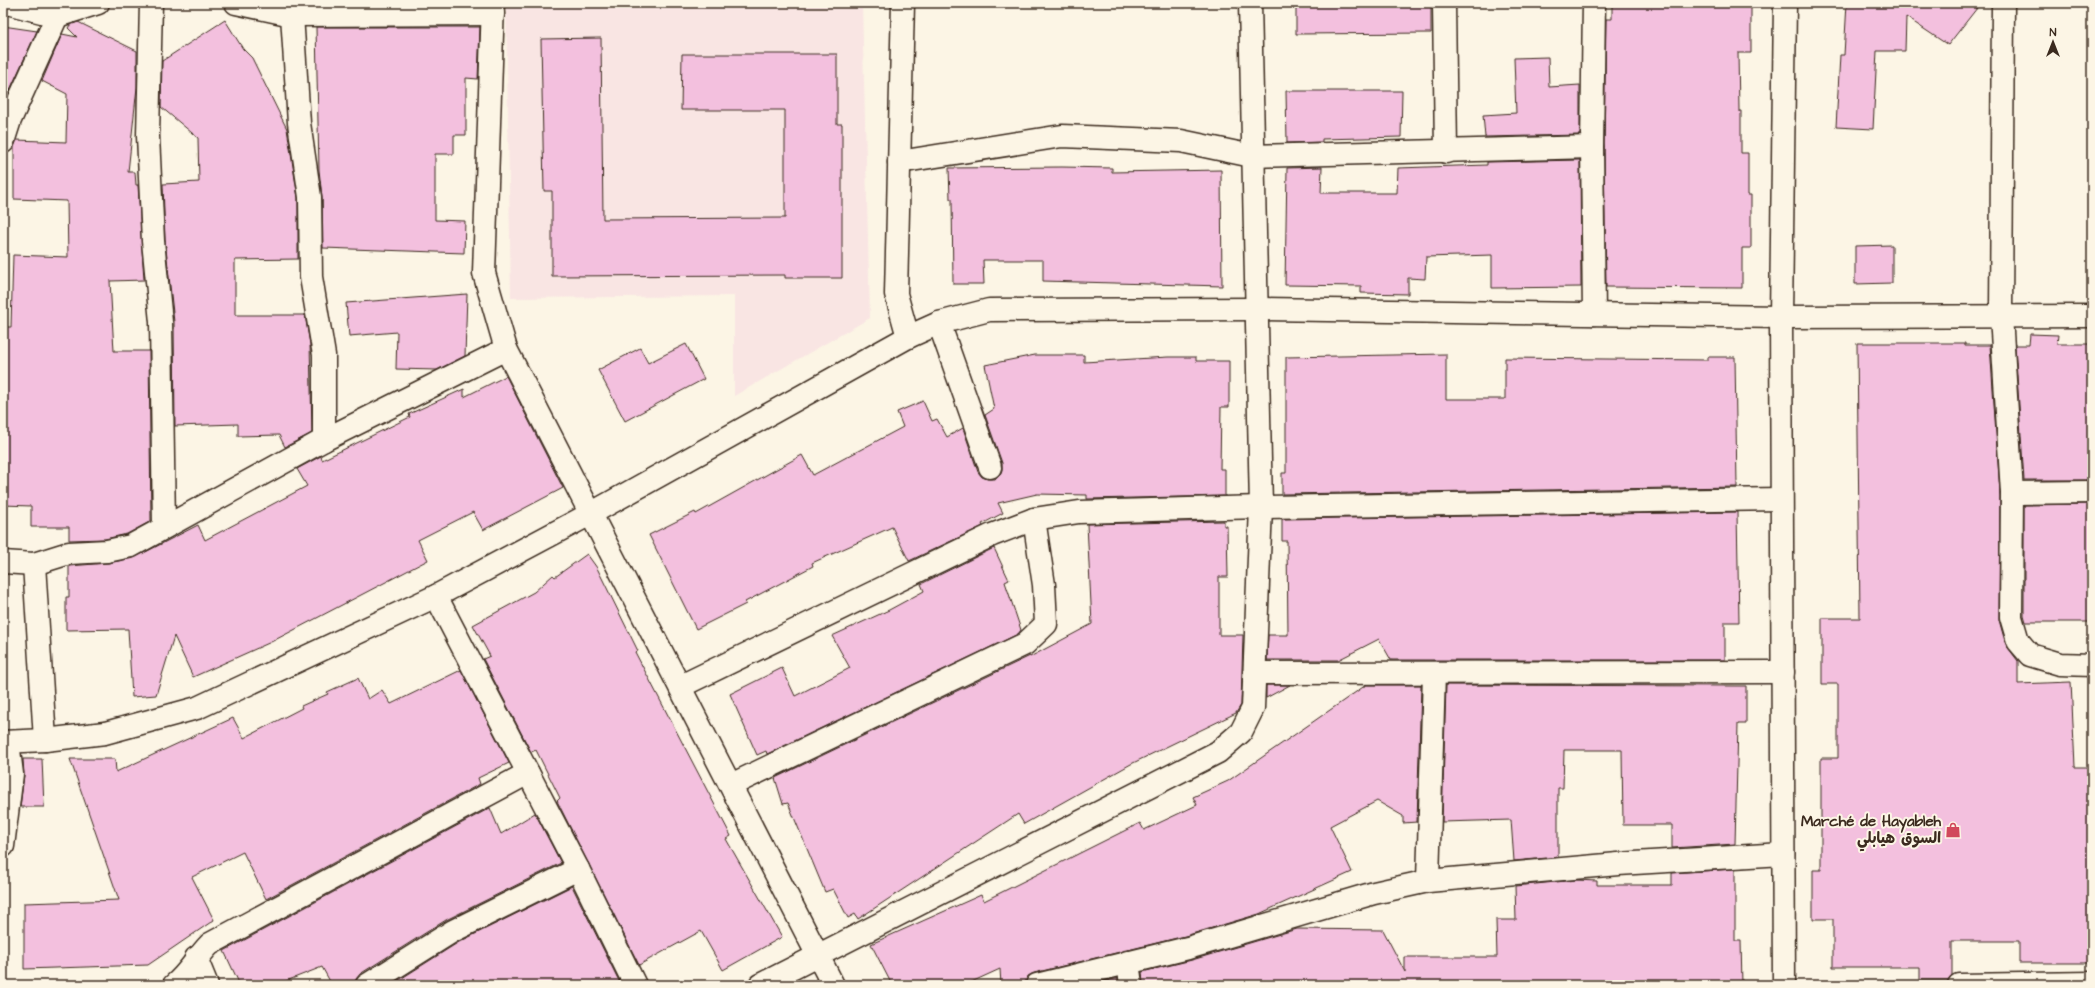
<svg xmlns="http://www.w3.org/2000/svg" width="2095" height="988" font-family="'Architects Daughter','Playpen Sans Arabic',sans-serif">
<rect width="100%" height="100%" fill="#fcf5e5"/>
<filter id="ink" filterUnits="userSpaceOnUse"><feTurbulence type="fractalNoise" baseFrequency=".025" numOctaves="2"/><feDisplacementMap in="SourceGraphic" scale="8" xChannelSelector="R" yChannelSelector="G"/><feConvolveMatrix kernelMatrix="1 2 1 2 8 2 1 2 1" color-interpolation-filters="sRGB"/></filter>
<g filter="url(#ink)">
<path fill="#f9e5e3" d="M506 3H862L870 318 734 396V296L511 298Z"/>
<g fill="#f3c0de" stroke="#3b2a1e">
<path d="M1296 3H1431V33L1296 34Z"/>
<path d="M1612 3 1751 4V53H1738L1739 111H1741V153H1748V195H1751V248H1742V288L1606 287 1604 147 1606 19H1612Z"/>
<path d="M1847 3H1981L1948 45 1906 17 1905 51H1877L1873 129 1836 127 1840 55H1844Z"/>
<path d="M225 20 243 49 252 58 287 129 298 198V259L235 260V315H305L310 344 312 433 285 447 279 435 238 436V424L175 426 174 322 165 240 163 184 199 182 198 138 161 107 162 61Z"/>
<path d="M78 22 137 51V87L128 172H135L136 185H138L144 280 110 281 114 351H149L151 521 127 534 105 539 69 540V527H31V506L3 505V327H11L13 255 68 257 67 201 14 199V147L17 140 66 142 67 94 42 81 62 34 77 37 68 28 70 25Z"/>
<path d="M3 26 37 31 3 105Z"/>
<path d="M316 27H480L478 79 466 78V135H454V154H435V220L465 221 464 253 323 248 322 197 319 170Z"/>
<path d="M601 38 603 219 785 218V110H681L682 54H837V124H842V278H785V275L552 276V191H544L541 39Z"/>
<path d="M1548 57 1549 87 1580 85V135L1485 137 1483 115 1516 113 1514 58Z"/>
<path d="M1286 91H1402L1401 137 1322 139V142L1287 143Z"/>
<path d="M1580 160 1581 287 1492 288V255L1426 257 1425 279 1408 278V294L1361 293V286L1285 285 1287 168 1322 167 1321 193H1397L1398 168 1487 165V162Z"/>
<path d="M1062 167 1112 168V172L1221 170 1222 286 1043 281V260H983L984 284H953L952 199H950L949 168Z"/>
<path d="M1892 245V283L1855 284V246Z"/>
<path d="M467 294 465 356 437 370 396 369 397 332 349 336 346 303Z"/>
<path d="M2030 334 2058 335 2057 344H2092V480H2024L2015 345H2029Z"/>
<path d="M1857 343H1965V345H1990L2000 493 1999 620 2006 645 2018 661V684L2071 682 2075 767H2092V963H2019V941H1952V975L1948 980H1920V967H1833V919H1813V870H1821V758H1838V684H1822V618H1860Z"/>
<path d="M686 344 704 379 625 421 598 370 640 348 648 363Z"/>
<path d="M1446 354V399H1505V358L1708 360V357H1735L1737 487 1282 494V473H1286V357Z"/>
<path d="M1035 355H1084V362L1168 357H1196V361H1229V407H1221L1220 469H1225V496L1087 499V495L1037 494 998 503 1003 513 982 524 983 526 909 561 892 527 812 563 813 566 745 602 746 604 696 629 649 535 695 512 696 514 802 455 813 475 903 427 897 412 923 401 932 421 937 419 947 437 963 428 978 472 982 477 987 479H995L1000 475 1002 470V463L985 415 994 409 985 365Z"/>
<path d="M506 376 563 488 483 530 473 512 418 540 428 560 271 642 193 677 174 636 156 695 132 697 128 629 66 630V597H69V566L108 563 134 558 198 525 205 540 307 486 297 469 321 456 322 460 410 417 409 414 464 389V397Z"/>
<path d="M2092 504V622H2026L2024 615V505Z"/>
<path d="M1737 512 1739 622H1725V660H1391L1379 639 1338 660H1267L1268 635H1288L1287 541H1282V519Z"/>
<path d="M1224 521V526H1227L1228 577H1219V635H1243L1241 705 1236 713 1131 764 1024 824 1018 814 858 919 855 914 848 918 833 889 825 892 788 803 783 804 775 778 1030 656V657L1092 624 1087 524Z"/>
<path d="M994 548 1009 580 1005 582 1021 630 1018 634 767 754 766 751 757 755 730 694 782 668 795 696 850 668 832 636 889 610 924 591 921 584Z"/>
<path d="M587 554 597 568 638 651 635 652 731 836 726 839 782 937 723 970 701 931 639 965 557 801 560 798 536 750 531 752 483 659 490 656 473 625 534 592 553 575 555 577Z"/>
<path d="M461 670 509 763 478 778 480 784 266 899 243 852 192 877 214 920 148 965 24 969V903L119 900 70 759H115L116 772 233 718 244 738 302 708 301 706 328 694 327 692 358 678 368 699 382 690 391 704Z"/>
<path d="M1266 685H1290L1266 698Z"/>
<path d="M1366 685H1421L1417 822 1403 823V816L1377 801 1330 826 1352 872 1259 914 1185 936 1034 973 1028 976 1025 985H1001L1000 969 965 985H892L871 944 981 895 984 901 1140 823 1144 830 1197 805 1193 797 1228 781Z"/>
<path d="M1446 685 1746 686V724H1738L1735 844 1672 848V825H1623L1622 750H1564L1563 788H1558V857L1514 861 1511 820 1442 822Z"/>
<path d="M23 759H42L44 807H20L24 775Z"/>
<path d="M490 808 501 834 535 813 561 863 446 920 360 974 356 979 355 985H332L322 967 276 985H240L224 951Z"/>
<path d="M1735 869V941H1741L1742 985H1143L1142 972 1192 960 1297 929 1383 930 1405 972V957H1497L1496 920H1516L1515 886 1576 880 1597 881V885H1672V873Z"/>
<path d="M572 886 621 985H391L459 942Z"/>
<path d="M1118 978V985H1090Z"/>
</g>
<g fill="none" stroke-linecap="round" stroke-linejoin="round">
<defs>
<g id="minor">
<path d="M7 3 57 16 98 3"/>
<path d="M151 3 148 136 153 241 161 322 164 527"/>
<path d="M236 3 292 15 493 14"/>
<path d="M493 3 484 273 506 349 833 985"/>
<path d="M903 3 896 294 908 337"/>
<path d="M1444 3 1446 152"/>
<path d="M2003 3 2001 316 2012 493 2011 617 2018 641 2030 655 2060 664 2092 665"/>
<path d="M292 15 299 123 310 197 311 277 324 355V440"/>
<path d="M3 142 10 120 57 16 66 3"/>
<path d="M899 162 1062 136 1181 141 1252 156 1592 147"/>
<path d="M1594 314 1592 147 1594 3"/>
<path d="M939 323 990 467"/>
<path d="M2012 493 2092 492"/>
<path d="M3 562 34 564 69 553 107 551 131 546 324 440 506 349"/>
<path d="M34 564 45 740"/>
<path d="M436 596 578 869 635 985"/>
<path d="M1255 673 1783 672"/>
<path d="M681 686 992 535 1034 519 1079 512 1261 507 1781 499"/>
<path d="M3 742 45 740 105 733 197 708 436 596 592 513 908 337 939 323 989 310 1258 309 1781 317 2092 316"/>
<path d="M731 785 1025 644 1046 624 1044 585 1034 519"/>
<path d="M3 846 12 774 8 742"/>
<path d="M1428 881 1434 673"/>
<path d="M196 958 207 985"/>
<path d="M1128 962 1131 985"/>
<path d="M174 985C188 974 197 957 210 944L528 773"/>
<path d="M367 985 453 931 578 869"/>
<path d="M760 985 1218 752 1241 732 1253 708 1261 507 1250 3"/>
<path d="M1037 985 1188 948 1374 893 1428 881 1618 864 1783 854"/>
<path d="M1959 985 2092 983"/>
</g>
<path id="tertiary" d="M1784 985 1781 317 1785 3"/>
</defs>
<use href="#minor" stroke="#3b2a1e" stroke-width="25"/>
<use href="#tertiary" stroke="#3b2a1e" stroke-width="25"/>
<use href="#minor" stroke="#fcf5e5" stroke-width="22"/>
<use href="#tertiary" stroke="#fcf5e5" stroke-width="22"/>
</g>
</g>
<defs>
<symbol id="shop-bare" viewBox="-9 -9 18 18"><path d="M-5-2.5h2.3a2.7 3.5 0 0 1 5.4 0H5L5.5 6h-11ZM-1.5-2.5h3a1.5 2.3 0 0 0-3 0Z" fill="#d1495b" stroke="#fcf5e5" stroke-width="2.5" paint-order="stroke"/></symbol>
</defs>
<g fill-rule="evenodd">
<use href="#shop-bare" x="1942" y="819" width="22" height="22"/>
</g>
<g text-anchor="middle" stroke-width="4" stroke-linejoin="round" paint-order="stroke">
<g font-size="15" font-weight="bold" fill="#3b2a1e" stroke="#fcf5e5" text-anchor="end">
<text x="1941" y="826">Marché de Hayableh<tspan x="1941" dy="17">السوق هيابلي</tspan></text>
</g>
</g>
<rect width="2095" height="988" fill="none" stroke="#fcf5e5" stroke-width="16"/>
<rect x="8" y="8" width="2079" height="972" fill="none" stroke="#3b2a1e" stroke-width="1.5" filter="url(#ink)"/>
<g transform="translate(2053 42)" stroke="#fcf5e5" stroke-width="3" paint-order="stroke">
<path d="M0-3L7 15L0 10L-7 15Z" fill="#3b2a1e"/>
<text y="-6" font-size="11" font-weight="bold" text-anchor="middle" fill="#3b2a1e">N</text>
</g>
</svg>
